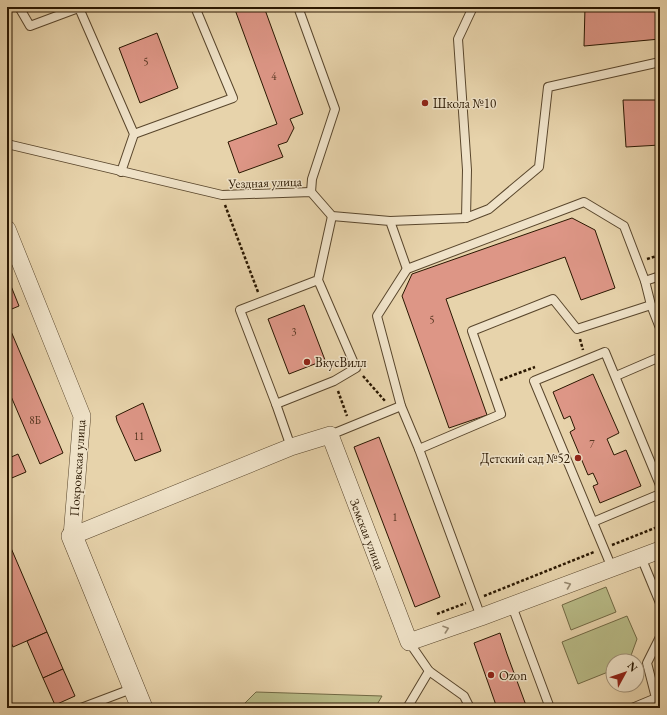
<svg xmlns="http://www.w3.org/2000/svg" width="667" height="715" font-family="'EB Garamond',serif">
<rect width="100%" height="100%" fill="#e7d3ab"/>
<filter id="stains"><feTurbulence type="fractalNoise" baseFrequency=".005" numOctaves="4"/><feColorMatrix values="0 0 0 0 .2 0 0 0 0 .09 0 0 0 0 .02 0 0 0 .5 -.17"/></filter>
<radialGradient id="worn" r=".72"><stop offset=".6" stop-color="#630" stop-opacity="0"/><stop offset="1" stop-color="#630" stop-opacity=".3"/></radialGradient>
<g fill="#b8bb87" stroke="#716944">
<path d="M606 587 616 612 571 630 562 605Z"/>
<path d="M627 616 637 639 629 661H613V670L578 684 562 642Z"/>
<path d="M256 692 382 696 375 708H240Z"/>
</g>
<g fill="#dd9686" stroke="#2a1701">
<path d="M234 7H264L303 114 290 119 294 128 287 142 278 145 283 157 239 173 228 142 277 124Z"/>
<path d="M585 7H660V39L584 46Z"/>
<path d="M157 33 178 88 140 103 119 48Z"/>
<path d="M623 100H660V145L626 147Z"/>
<path d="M572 218 595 230 615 288 581 300 565 257 446 299 487 415 449 428 402 296 412 274Z"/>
<path d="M7 276 19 306 7 311Z"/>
<path d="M304 305 325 360 289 374 268 319Z"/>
<path d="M7 322 63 453 40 464 7 387Z"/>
<path d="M593 374 619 433 607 439 614 455 626 450 641 486 600 503 593 486 598 484 593 473 588 475 570 432 575 429 570 416 564 419 553 392Z"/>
<path d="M143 403 161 451 135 461 117 421 116 416Z"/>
<path d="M379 437 440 597 415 607 354 447Z"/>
<path d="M18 454 26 472 7 480V459Z"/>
<path d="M11 548 47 632 13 647 7 633V550Z"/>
<path d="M47 632 63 669 43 678 27 641Z"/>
<path d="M500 633 507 654 527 708H497L474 643Z"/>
<path d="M63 669 75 696 55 705 43 678Z"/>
</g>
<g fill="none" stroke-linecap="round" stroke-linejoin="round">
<defs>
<g id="service">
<path d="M19 7 30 26 81 7"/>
<path d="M298 7 335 109 312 179 311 192"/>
<path d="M79 8 134 134 121 172"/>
<path d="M134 134 233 98 195 7"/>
<path d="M7 144 222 195 311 192 332 216 390 221 407 269 584 202 624 226 645 281"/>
<path d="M466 218 489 209 539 167 548 87 660 62"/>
<path d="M390 221 466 218 467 170 458 39 473 7"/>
<path d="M318 280 240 310 276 404 334 381 356 368 318 280 332 216"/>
<path d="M651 305 660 328"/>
<path d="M616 376 660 357"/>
<path d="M276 404 291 447"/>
<path d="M401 406 377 316 407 269"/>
<path d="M330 435 401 406 419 449 481 617"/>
<path d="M419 449 501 414 472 331 553 299 577 329 651 305 645 281 660 276"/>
<path d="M593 522 660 494"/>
<path d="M641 557 660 603"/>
<path d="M612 568 534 381 605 352 660 485"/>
<path d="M512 606 550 708"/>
<path d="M409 642 429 671 464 696 470 708"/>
<path d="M7 706 10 708"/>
<path d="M81 708 134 688"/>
<path d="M407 708 429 671"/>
<path d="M632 708 656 698 647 663 660 637"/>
</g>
<g id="minor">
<path id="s1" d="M7 229 82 416 72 536 291 447 330 435 409 642 481 617 660 550"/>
</g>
<path id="tertiary" d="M72 536 142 708"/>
</defs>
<use href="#service" stroke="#59462c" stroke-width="10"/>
<use href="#minor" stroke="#59462c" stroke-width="18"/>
<use href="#tertiary" stroke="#59462c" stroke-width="22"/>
<g stroke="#2a1701" stroke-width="2.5" stroke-dasharray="3 2" stroke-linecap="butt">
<path d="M225 205 258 292"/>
<path d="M647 259 660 255"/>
<path d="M580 339 583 350"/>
<path d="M363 376 385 401"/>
<path d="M500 380 535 367"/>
<path d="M338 391 347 416"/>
<path d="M612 545 660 526"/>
<path d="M484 596 594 552"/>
<path d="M437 614 466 603"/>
</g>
<use href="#service" stroke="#efe2c8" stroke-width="8"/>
<use href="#minor" stroke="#efe2c8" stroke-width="17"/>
<use href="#tertiary" stroke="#efe2c8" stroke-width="21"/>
</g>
<defs><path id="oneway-chevron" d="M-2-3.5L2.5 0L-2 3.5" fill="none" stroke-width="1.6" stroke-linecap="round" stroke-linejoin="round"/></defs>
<g stroke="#96876e">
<use href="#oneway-chevron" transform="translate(568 585) rotate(-21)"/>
<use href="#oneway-chevron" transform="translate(446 629) rotate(-19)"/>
</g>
<g fill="#8f2418" stroke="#efe2c8" stroke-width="1.5">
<circle cx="425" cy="103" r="4"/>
<circle cx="307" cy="362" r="4"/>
<circle cx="578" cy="458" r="4"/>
<circle cx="491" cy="675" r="4"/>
</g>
<g text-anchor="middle" stroke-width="3" stroke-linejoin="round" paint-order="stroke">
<g font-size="11" fill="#573722">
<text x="146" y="65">5</text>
<text x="274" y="80">4</text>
<text x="432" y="323">5</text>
<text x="294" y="336">3</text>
<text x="35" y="424">8Б</text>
<text x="139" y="440">11</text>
<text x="592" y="448">7</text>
<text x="395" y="521">1</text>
</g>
<g font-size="13" fill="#2a1701" stroke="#efe2c8" text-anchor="start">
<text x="433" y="108">Школа №10</text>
<text x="315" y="367">ВкусВилл</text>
<text x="570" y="463" text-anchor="end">Детский сад №52</text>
<text x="499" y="680">Ozon</text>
</g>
<g font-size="13" fill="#2a1701" stroke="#efe2c8">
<text transform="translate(265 182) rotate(-2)" y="5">Уездная улица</text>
<text transform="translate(77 468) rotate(-86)" y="5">Покровская улица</text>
<text dy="5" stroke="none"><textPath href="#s1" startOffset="705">Земская улица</textPath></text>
</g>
</g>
<rect width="667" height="715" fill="none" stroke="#e7d3ab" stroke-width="24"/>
<rect x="8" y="8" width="651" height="699" fill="none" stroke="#2a1701" stroke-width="2"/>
<rect x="12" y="12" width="643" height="691" fill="none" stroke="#2a1701"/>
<g transform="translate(625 673) rotate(50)"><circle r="19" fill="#efe2c8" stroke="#a09178"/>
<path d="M0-3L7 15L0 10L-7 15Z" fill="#8f2418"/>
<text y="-6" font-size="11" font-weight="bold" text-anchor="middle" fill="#2a1701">N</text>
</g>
<rect width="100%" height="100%" filter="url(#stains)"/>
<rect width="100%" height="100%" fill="url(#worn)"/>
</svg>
